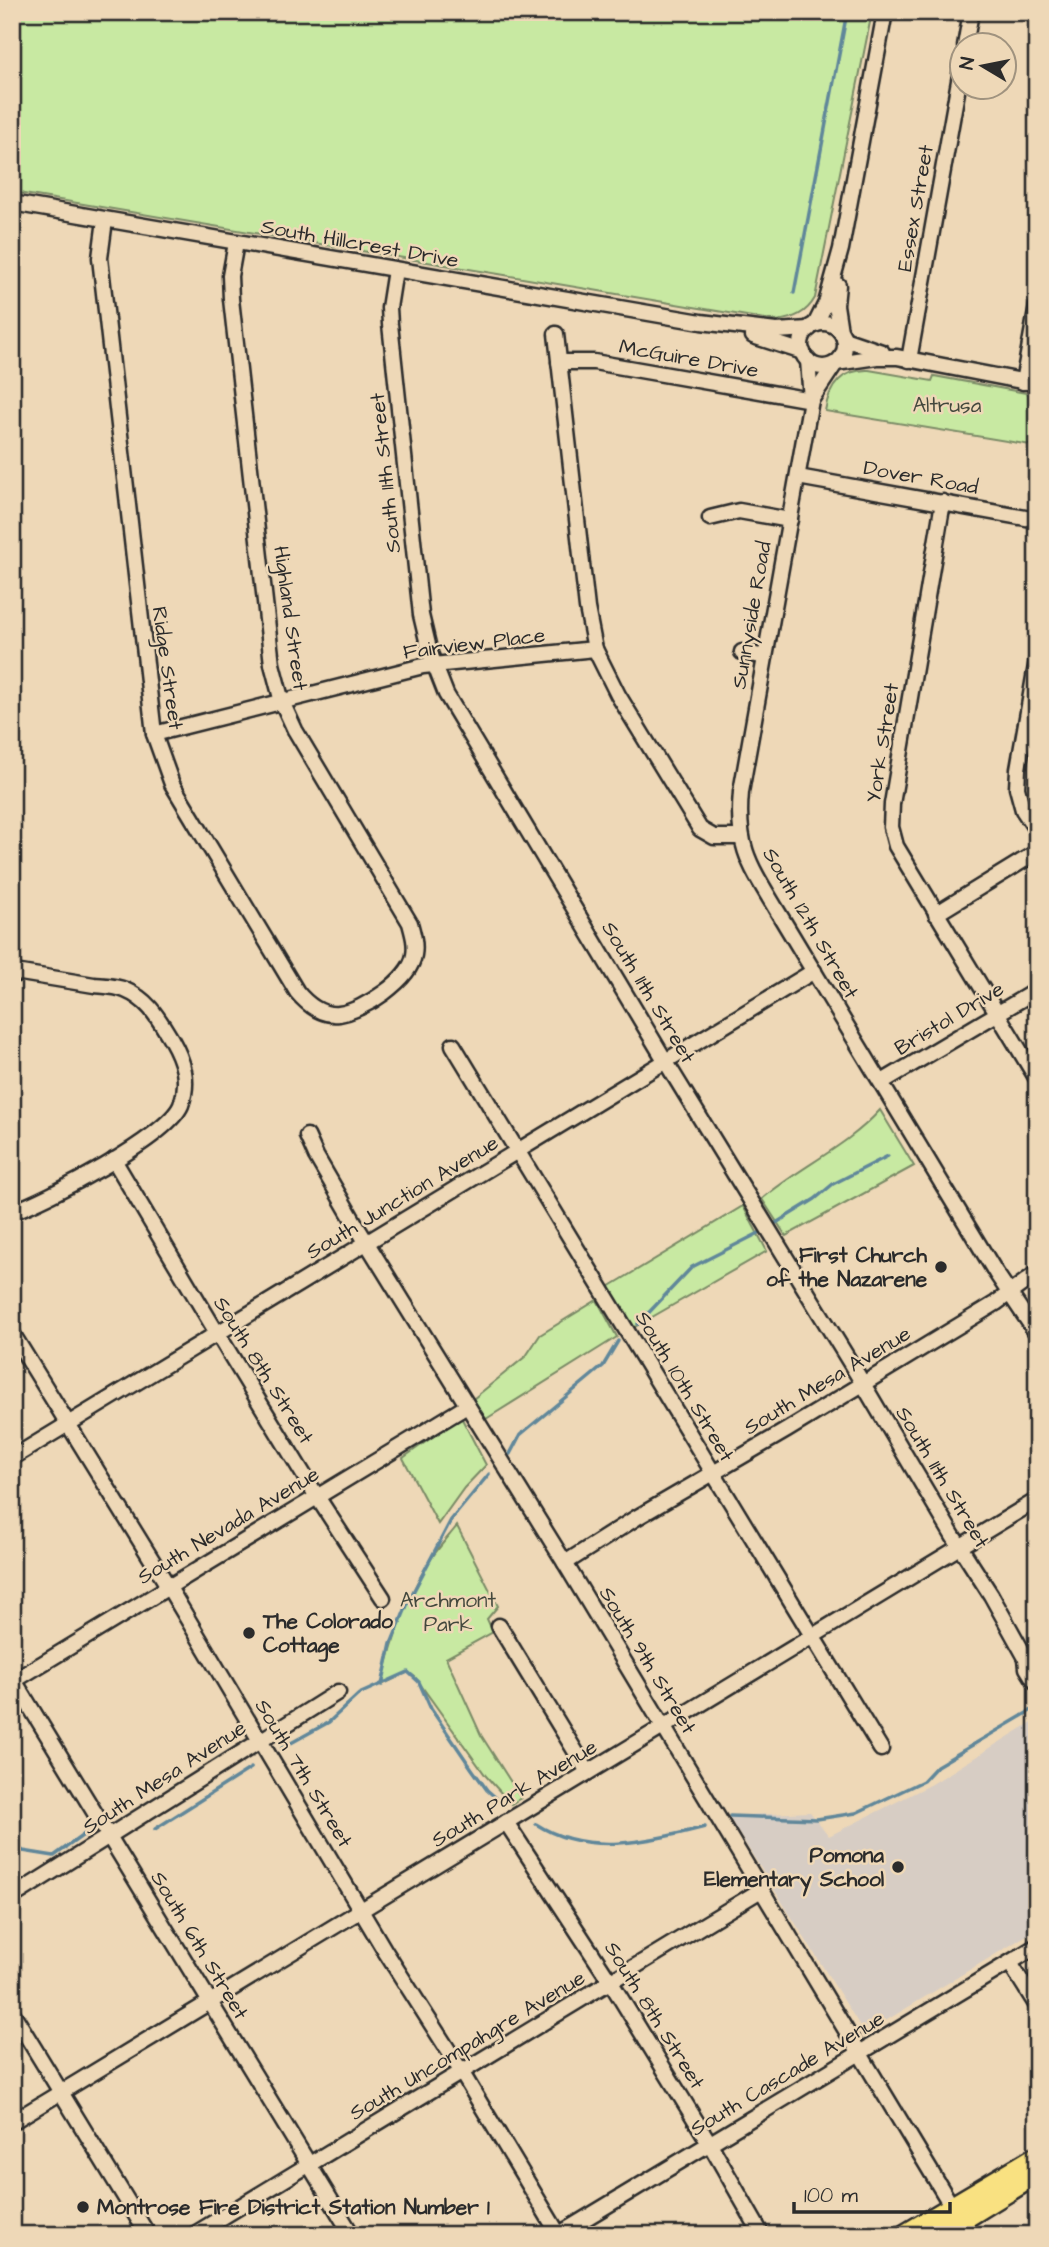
<svg xmlns="http://www.w3.org/2000/svg" width="1049" height="2247" font-family="'Architects Daughter',sans-serif">
<rect width="100%" height="100%" fill="#eed8b7"/>
<filter id="ink" filterUnits="userSpaceOnUse"><feTurbulence type="fractalNoise" baseFrequency=".0143" numOctaves="2"/><feDisplacementMap in="SourceGraphic" scale="14" xChannelSelector="R" yChannelSelector="G"/><feConvolveMatrix kernelMatrix="1 2 1 2 8 2 1 2 1" color-interpolation-filters="sRGB"/></filter>
<g filter="url(#ink)">
<path fill="#d7cdc4" d="M1037 1719V1929L872 2029 860 2026 728 1816 810 1812 829 1836 932 1784Z"/>
<g fill="#c8e9a2" stroke="#7a8a66" stroke-width="2">
<path d="M12 12H872L815 298C806 314 794 318 777 321L12 192Z"/>
<path d="M869 370 932 381 934 376 1037 395V446L825 411C829 386 842 369 869 370Z"/>
<path d="M880 1110 914 1166 786 1236 762 1199C799 1167 847 1147 880 1110Z"/>
<path d="M743 1206 767 1251 633 1328 607 1288Z"/>
<path d="M597 1300 617 1337 486 1419 473 1399 526 1356 540 1335Z"/>
<path d="M461 1417 486 1465 464 1488 438 1524 403 1458Z"/>
<path d="M457 1526 498 1606 487 1619 493 1632 446 1658 481 1735 521 1798 511 1804 486 1776 415 1677 408 1672 382 1685C392 1640 407 1594 433 1556 440 1546 449 1536 457 1526Z"/>
</g>
<g fill="none" stroke-linecap="round" stroke-linejoin="round">
<g stroke="#60879a" stroke-width="3.5">
<path d="M794 293 847 12"/>
<path d="M776 1223 815 1199 833 1184 888 1156"/>
<path d="M638 1324 692 1267 761 1232"/>
<path d="M510 1454 520 1435 603 1366 618 1341"/>
<path d="M382 1685 391 1644 410 1598 451 1520 489 1474"/>
<path d="M282 1748 329 1722 359 1694 408 1672 419 1682 431 1709 472 1769 487 1790 504 1805"/>
<path d="M730 1816 817 1819 856 1813 923 1781 937 1766 1037 1707"/>
<path d="M536 1824C587 1857 650 1841 705 1827"/>
<path d="M155 1829 251 1768"/>
<path d="M12 1841 23 1851 54 1856 86 1833"/>
</g>
<defs>
<g id="minor">
<path d="M965 46 971 12"/>
<path d="M12 203 701 322 776 331 809 329"/>
<path d="M105 220 100 258 154 734 172 784 297 992C307 1004 322 1016 339 1014 363 1011 410 980 414 955 416 944 413 934 410 923L295 730 282 702 272 664 231 299 230 276 236 243"/>
<path d="M395 270 389 308 390 324 421 615 430 653 446 694 672 1072 856 1372 953 1536 991 1595 1026 1658 1027 1668 1035 1681"/>
<path d="M838 285 836 305 840 331"/>
<circle cx="823" cy="345" r="22"/>
<path d="M815 325 826 303 841 249 885 12"/>
<path d="M556 334 587 608 595 649 618 695 700 829 714 837H740"/>
<path d="M753 336 803 352"/>
<path d="M844 339 882 352"/>
<path d="M808 360 811 400 741 792C736 846 749 864 776 909L996 1273 1037 1334"/>
<path d="M909 360 962 64"/>
<path d="M559 362H594L811 400"/>
<path d="M836 363 877 357H897L1037 384"/>
<path d="M1023 382 1037 306"/>
<path d="M811 400 835 364"/>
<path d="M798 477 1037 520"/>
<path d="M943 502 892 804 891 827 896 846 1037 1079"/>
<path d="M710 518 739 511 790 520"/>
<path d="M742 652 765 657"/>
<path d="M1037 660 1018 769 1017 788 1023 810 1037 831"/>
<path d="M154 734 423 666 595 649"/>
<path d="M936 914 1037 852"/>
<path d="M12 975 21 973C45 977 70 981 94 985 104 986 116 986 125 990 149 1000 158 1018 171 1039 183 1060 190 1081 181 1105 167 1138 48 1199 12 1212"/>
<path d="M453 1045 881 1749"/>
<path d="M882 1082 1037 990"/>
<path d="M307 1136 316 1156 360 1232 565 1563 969 2235"/>
<path d="M114 1160 211 1323 316 1495 383 1598"/>
<path d="M12 1333 168 1586 385 1951 450 2053 559 2235"/>
<path d="M12 1458 814 971"/>
<path d="M565 1563 636 1518 787 1430 996 1303 1037 1273"/>
<path d="M499 1626 588 1772"/>
<path d="M12 1677 352 2235"/>
<path d="M12 1682 467 1406"/>
<path d="M506 1822 610 1981 710 2144 762 2235"/>
<path d="M12 1897 338 1692"/>
<path d="M1010 1963 1037 2006"/>
<path d="M12 2012 148 2235"/>
<path d="M12 2122 1037 1500"/>
<path d="M193 2235 761 1890"/>
<path d="M558 2235 1037 1946"/>
</g>
<g id="highway">
<path d="M904 2235 1037 2156"/>
<path d="M938 2235 1037 2174"/>
</g>
</defs>
<use href="#minor" stroke="#2b2b2b" stroke-width="19"/>
<use href="#highway" stroke="#2b2b2b" stroke-width="24"/>
<use href="#minor" stroke="#eed8b7" stroke-width="14"/>
<use href="#highway" stroke="#f9e181" stroke-width="19"/>
</g>
</g>
<g fill="#2b2b2b" stroke="#eed8b7" stroke-width="2.5">
<circle cx="941" cy="1267" r="7"/>
<circle cx="249" cy="1633" r="7"/>
<circle cx="898" cy="1867" r="7"/>
<circle cx="83" cy="2207" r="7"/>
</g>
<g text-anchor="middle" stroke-width="5" stroke-linejoin="round" paint-order="stroke">
<g font-size="21" fill="#2b2b2b" stroke="#eed8b7">
<text transform="translate(915 208) rotate(-80)" y="7">Essex Street</text>
<text transform="translate(360 243) rotate(10)" y="7">South Hillcrest Drive</text>
<text transform="translate(689 358) rotate(10)" y="7">McGuire Drive</text>
<text transform="translate(385 473) rotate(-96)" y="7">South 11th Street</text>
<text transform="translate(921 477) rotate(10)" y="7">Dover Road</text>
<text transform="translate(751 615) rotate(-80)" y="7">Sunnyside Road</text>
<text transform="translate(291 618) rotate(82)" y="7">Highland Street</text>
<text transform="translate(474 643) rotate(-7)" y="7">Fairview Place</text>
<text transform="translate(168 668) rotate(82)" y="7">Ridge Street</text>
<text transform="translate(882 743) rotate(-81)" y="7">York Street</text>
<text transform="translate(811 923) rotate(60)" y="7">South 12th Street</text>
<text transform="translate(649 992) rotate(59)" y="7">South 11th Street</text>
<text transform="translate(949 1018) rotate(-31)" y="7">Bristol Drive</text>
<text transform="translate(402 1197) rotate(-31)" y="7">South Junction Avenue</text>
<text transform="translate(264 1370) rotate(58)" y="7">South 8th Street</text>
<text transform="translate(827 1380) rotate(-31)" y="7">South Mesa Avenue</text>
<text transform="translate(685 1386) rotate(59)" y="7">South 10th Street</text>
<text transform="translate(943 1477) rotate(59)" y="7">South 11th Street</text>
<text transform="translate(228 1525) rotate(-31)" y="7">South Nevada Avenue</text>
<text transform="translate(648 1660) rotate(59)" y="7">South 9th Street</text>
<text transform="translate(304 1773) rotate(59)" y="7">South 7th Street</text>
<text transform="translate(164 1777) rotate(-33)" y="7">South Mesa Avenue</text>
<text transform="translate(514 1793) rotate(-31)" y="7">South Park Avenue</text>
<text transform="translate(200 1945) rotate(59)" y="7">South 6th Street</text>
<text transform="translate(655 2015) rotate(58)" y="7">South 8th Street</text>
<text transform="translate(467 2045) rotate(-31)" y="7">South Uncompahgre Avenue</text>
<text transform="translate(787 2073) rotate(-31)" y="7">South Cascade Avenue</text>
</g>
<g font-size="21" fill="#43483d" stroke="#eed8b7">
<text x="947" y="412">Altrusa</text>
<text x="448" y="1607">Archmont<tspan x="448" dy="24">Park</tspan></text>
</g>
<g font-size="21" font-weight="bold" fill="#2b2b2b" stroke="#eed8b7" text-anchor="end">
<text x="927" y="1262">First Church<tspan x="927" dy="24">of the Nazarene</tspan></text>
<text x="263" y="1628" text-anchor="start">The Colorado<tspan x="263" dy="24">Cottage</tspan></text>
<text x="884" y="1862">Pomona<tspan x="884" dy="24">Elementary School</tspan></text>
<text x="97" y="2214" text-anchor="start">Montrose Fire District Station Number 1</text>
</g>
</g>
<rect width="1049" height="2247" fill="none" stroke="#eed8b7" stroke-width="42"/>
<rect x="21" y="21" width="1007" height="2205" fill="none" stroke="#2b2b2b" stroke-width="2.5" filter="url(#ink)"/>
<g transform="translate(983 66) rotate(280)"><circle r="33" fill="#eed8b7" stroke="#a0937f" stroke-width="2"/>
<path d="M0-5L12 26L0 18L-12 26Z" fill="#2b2b2b"/>
<text y="-10" font-size="19" font-weight="bold" text-anchor="middle" fill="#2b2b2b">N</text>
</g>
<path d="M794 2202v10h156v-10" fill="none" stroke="#2b2b2b" stroke-width="3.5"/>
<text x="804" y="2202" font-size="21" fill="#2b2b2b" stroke="#eed8b7" stroke-width="5" paint-order="stroke">100 m</text>
</svg>
